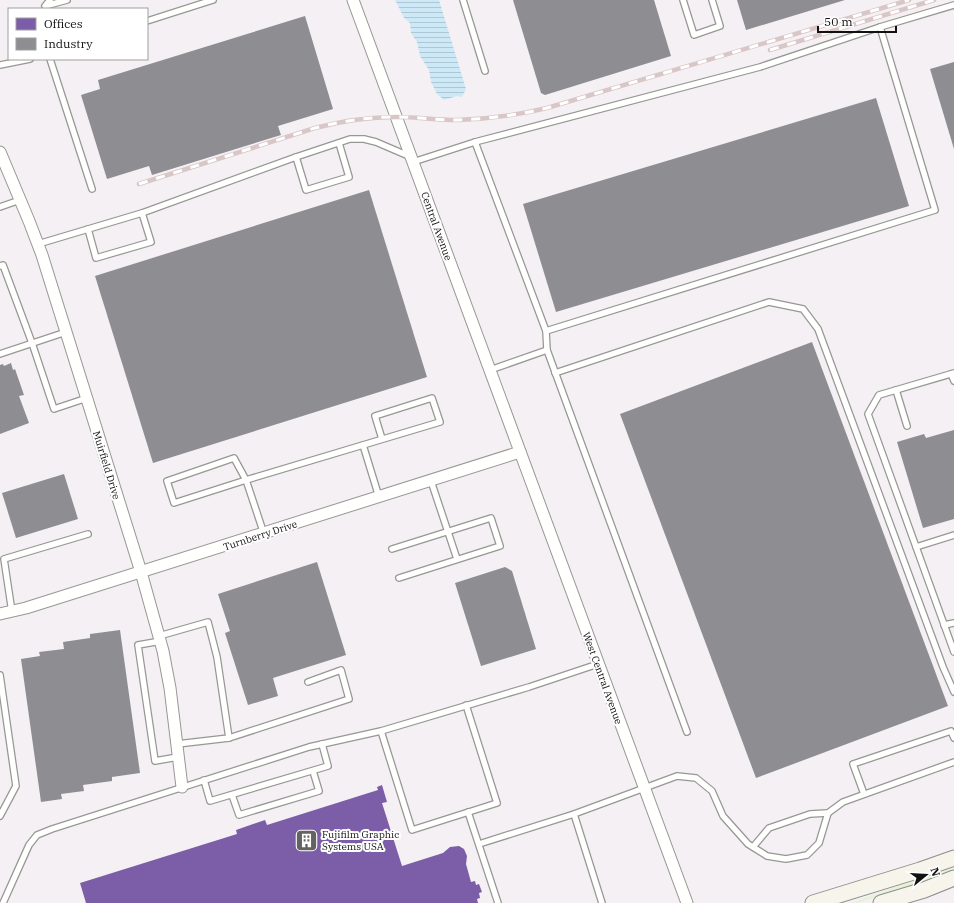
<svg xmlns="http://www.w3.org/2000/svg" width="954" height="903" font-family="'IBM Plex Serif',serif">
<defs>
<pattern id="water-rules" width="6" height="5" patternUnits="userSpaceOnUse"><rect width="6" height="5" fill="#cde8f7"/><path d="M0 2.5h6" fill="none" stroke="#afc6d3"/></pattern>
</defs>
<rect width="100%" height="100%" fill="#fdfcf7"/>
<path fill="#f5f0f3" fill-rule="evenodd" d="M0 0H954V903H0ZM9 9H147V59H9Z"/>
<path fill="#e7f3d7" d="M954 865V871L928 881 858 903H851Z"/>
<path fill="url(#water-rules)" d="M395 0H439L466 89 462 97 457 96 444 100 437 94 431 82 429 70 420 56 417 42 411 33 410 23 404 18Z"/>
<path fill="#7b5ea7" d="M382 785 387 802 382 803 402 866 443 853 450 847 459 846 464 849 467 856 466 864 471 882 475 881 476 885 479 884 482 892 479 893 480 898 477 899 478 903H86L80 883 237 834 236 830 265 820 267 825 378 790 377 787Z"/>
<g fill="#8d8d92">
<path d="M513 0H654L671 56 545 95 541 93Z"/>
<path d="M737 0H845L746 30Z"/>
<path d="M305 16 333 109 278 126 281 135 152 175 149 166 107 179 81 95 100 89 98 80Z"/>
<path d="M954 62V149L930 69Z"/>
<path d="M876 98 909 206 556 312 523 204Z"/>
<path d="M369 190 427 377 153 463 95 276Z"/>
<path d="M812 342 948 706 756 778 620 414Z"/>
<path d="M11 363 13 370 15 369 24 395 19 396 29 423 0 434V365L3 364 4 366Z"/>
<path d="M954 430V519L923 528 897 442 924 434 926 438Z"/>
<path d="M64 474 78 519 16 538 2 493Z"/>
<path d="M317 562 346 655 273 678 278 696 248 705 225 633 230 631 218 594Z"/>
<path d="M505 567 512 571 536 649 481 666 455 583Z"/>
<path d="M120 630 140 773 112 777V781L83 785 84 791 61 794 62 799 41 802 21 659 40 656 39 652 64 649 63 642 90 638V634Z"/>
</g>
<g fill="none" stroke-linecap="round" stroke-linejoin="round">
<defs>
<g id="lane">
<path d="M50 0 45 6 67 0"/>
<path d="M463 0 485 71"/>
<path d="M683 0 694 35 720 26 712 0"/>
<path d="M147 21 213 0"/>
<path d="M880 27 954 5"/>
<path d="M50 59 92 189"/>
<path d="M0 65 30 59"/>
<path d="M475 142 760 67 880 27 935 210 546 331"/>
<path d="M296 157 306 190 349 177 339 143"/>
<path d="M413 162 475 142 546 331 547 350 490 370"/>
<path d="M0 207 20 200"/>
<path d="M88 229 96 258 151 242 142 213"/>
<path d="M38 244 142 213 296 157 350 139H364L376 142 411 157"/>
<path d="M0 266 3 265 32 343 54 409 87 398"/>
<path d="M547 350 687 732"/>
<path d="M0 354 66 332"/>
<path d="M555 373 769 302 803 309 818 329 943 667 954 692"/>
<path d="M954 373 879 395 868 414 954 652"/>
<path d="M951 374 954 381"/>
<path d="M896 390 907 426"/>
<path d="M234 458 246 480 174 503 167 481Z"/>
<path d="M431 481 457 559"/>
<path d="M379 497 363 445 440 422 432 398 375 416 382 439"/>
<path d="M264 534 246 480 363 445"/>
<path d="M916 547 954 535"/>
<path d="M392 549 491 518 500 546 399 578"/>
<path d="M12 612 4 559 88 534"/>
<path d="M944 625 954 623"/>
<path d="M159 636 208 622 217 657 229 738 177 744"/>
<path d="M161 641 138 645 155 761 178 757"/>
<path d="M0 675 16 786 0 816"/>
<path d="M381 731 412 830 497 803 466 705"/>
<path d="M229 738 349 699 341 670 308 682"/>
<path d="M204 780 210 801 328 766 322 744"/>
<path d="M864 794 853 764 951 731 954 738"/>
<path d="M232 795 239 815 319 791 313 771"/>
<path d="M468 812 498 903"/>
<path d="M574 814 677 776 696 778 712 791 723 816 748 844 767 856 786 859 807 855 819 843 828 813 843 802 954 762"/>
<path d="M479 844 574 814 602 903"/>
<path d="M753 847 769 828 810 814 828 813"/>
<path d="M3 903 29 845 37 835 52 829 309 747 381 731 529 687 598 664"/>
</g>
<g id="street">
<path d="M353 0 687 903"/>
<path d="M0 152 29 221 42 255 141 572 163 651 170 688 182 787"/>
<path d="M0 614 26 608 520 452"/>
</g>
<g id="secondary">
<path d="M813 903 920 870 954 858"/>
<path d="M881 903 924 890 954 878"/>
</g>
</defs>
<use href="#lane" stroke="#979795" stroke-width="8"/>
<use href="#street" stroke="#979795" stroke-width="13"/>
<use href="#secondary" stroke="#8e8d8b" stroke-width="17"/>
<use href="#lane" stroke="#fffffe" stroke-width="5.5"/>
<use href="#street" stroke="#fffffe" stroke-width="11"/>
<use href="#secondary" stroke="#f6f4eb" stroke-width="15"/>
<defs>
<g id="rail">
<path d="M770 50 934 0"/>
<path d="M139 184 315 128C342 121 368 117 396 117 416 117 437 120 457 120 487 119 518 115 547 108L909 0"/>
</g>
</defs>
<use href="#rail" stroke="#d9c6c7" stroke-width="4.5"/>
<use href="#rail" stroke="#fff" stroke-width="3" stroke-dasharray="9" stroke-linecap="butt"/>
</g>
<defs>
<symbol id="building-square" viewBox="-11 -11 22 22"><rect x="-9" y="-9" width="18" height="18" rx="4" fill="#646362" stroke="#fff"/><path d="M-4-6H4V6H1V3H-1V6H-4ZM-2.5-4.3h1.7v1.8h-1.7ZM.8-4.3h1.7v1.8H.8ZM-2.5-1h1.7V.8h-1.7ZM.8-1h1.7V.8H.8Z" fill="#fff"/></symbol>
</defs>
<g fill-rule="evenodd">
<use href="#building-square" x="294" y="828" width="25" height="25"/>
</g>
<g text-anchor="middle" stroke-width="4" stroke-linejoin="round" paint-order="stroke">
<g font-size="10" fill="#111" stroke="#fff">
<text transform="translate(437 226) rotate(70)" y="4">Central Avenue</text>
<text transform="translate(107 465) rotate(73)" y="4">Muirfield Drive</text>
<text transform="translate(260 535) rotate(-18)" y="4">Turnberry Drive</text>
<text transform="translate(603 678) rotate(70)" y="4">West Central Avenue</text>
</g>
<g font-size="10" fill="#111" stroke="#fff" text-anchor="start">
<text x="322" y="838">Fujifilm Graphic<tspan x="322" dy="12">Systems USA</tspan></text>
</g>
</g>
<rect x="8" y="8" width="140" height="52" fill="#ffffff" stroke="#a0a0a0"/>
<rect x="16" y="18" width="20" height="12" fill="#7b5ea7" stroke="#a0a0a0"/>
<text x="44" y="28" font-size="12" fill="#111111">Offices</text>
<rect x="16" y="38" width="20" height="12" fill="#8d8d92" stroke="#a0a0a0"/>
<text x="44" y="48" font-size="12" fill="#111111">Industry</text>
<g transform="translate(926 875) rotate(72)" stroke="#ffffff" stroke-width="3" paint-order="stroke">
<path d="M0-3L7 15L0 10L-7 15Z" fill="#111111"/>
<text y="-6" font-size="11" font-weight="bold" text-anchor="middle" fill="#111111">N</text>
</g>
<path d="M818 26v6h78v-6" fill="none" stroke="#111111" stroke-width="2"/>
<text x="824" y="26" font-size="12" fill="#111111" stroke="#ffffff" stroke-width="3" paint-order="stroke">50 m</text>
</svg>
